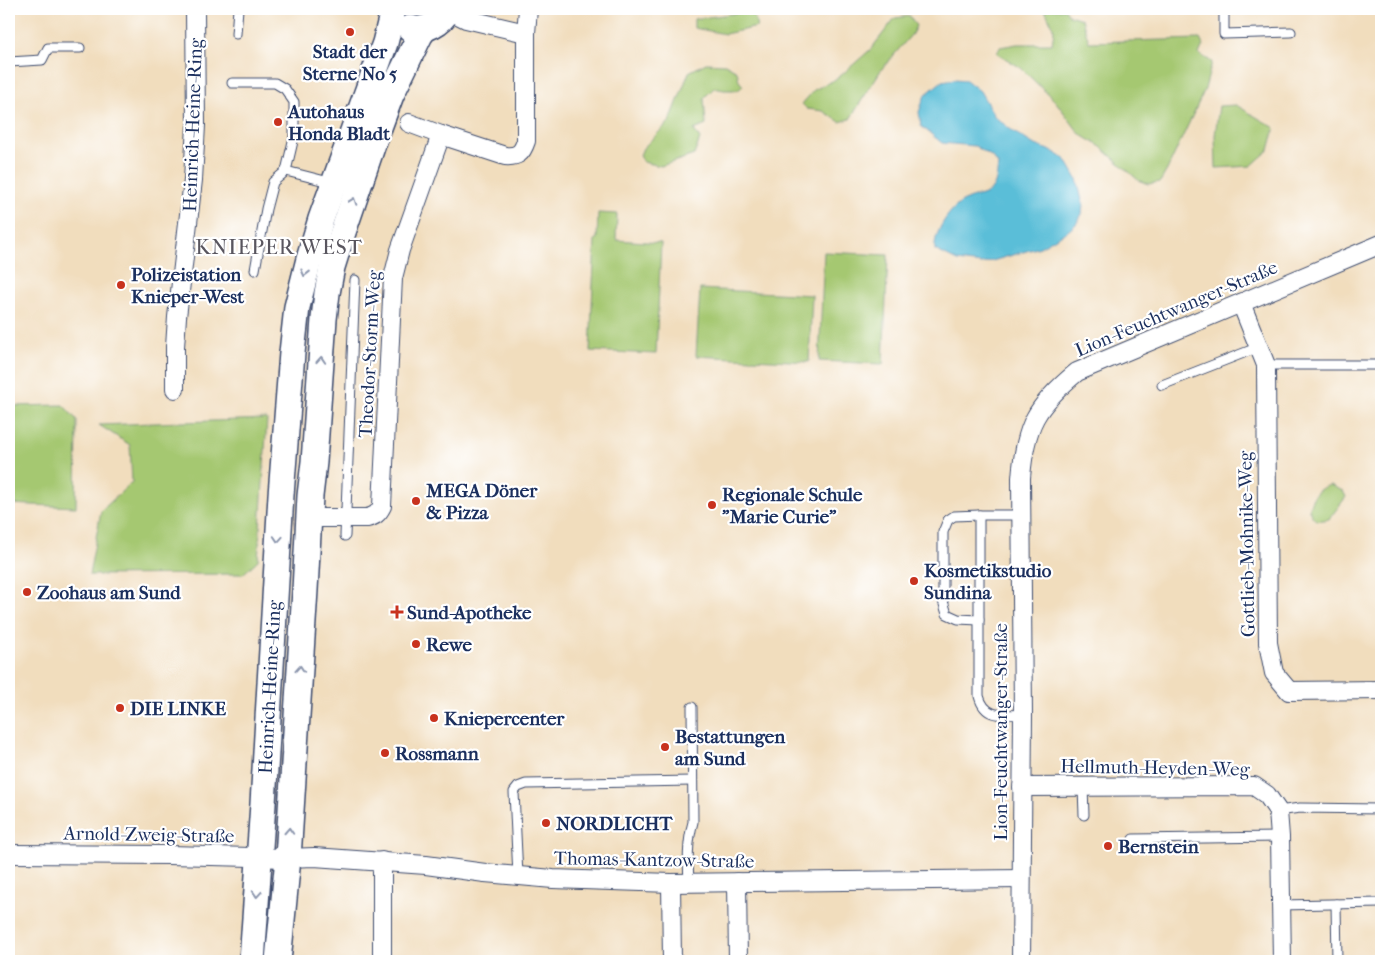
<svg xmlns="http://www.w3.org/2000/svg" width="1390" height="970" font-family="'IM FELL French Canon',serif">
<rect width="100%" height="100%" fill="#fff"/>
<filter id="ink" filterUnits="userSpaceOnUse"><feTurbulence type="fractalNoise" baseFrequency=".02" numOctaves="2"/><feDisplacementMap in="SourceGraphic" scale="10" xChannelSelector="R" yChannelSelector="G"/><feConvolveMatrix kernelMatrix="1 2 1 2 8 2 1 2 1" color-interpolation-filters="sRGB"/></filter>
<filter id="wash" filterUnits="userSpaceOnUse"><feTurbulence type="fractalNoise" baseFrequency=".0096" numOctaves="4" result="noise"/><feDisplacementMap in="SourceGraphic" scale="20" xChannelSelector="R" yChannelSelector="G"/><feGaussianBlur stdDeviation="1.12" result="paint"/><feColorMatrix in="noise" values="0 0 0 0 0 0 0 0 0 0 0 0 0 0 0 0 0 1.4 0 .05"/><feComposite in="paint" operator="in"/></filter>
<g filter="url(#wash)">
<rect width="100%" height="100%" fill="#f1ddbd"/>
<g fill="#a5c871" stroke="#607c68">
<path d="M1043 9H1065L1069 15 1082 19 1089 42 1200 39 1203 45 1199 54 1212 62 1205 89 1167 170 1160 182 1148 184 1138 180 1101 147 1080 134 1056 102 1021 68 997 53 1000 47 1017 44H1052L1054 30 1046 12Z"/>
<path d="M745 12 754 16 757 27 725 34 694 28V19Z"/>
<path d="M910 16 916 26 912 34 881 70 850 119 840 122 823 111 807 109 802 104 814 90 838 78 871 49 895 18Z"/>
<path d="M706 63 725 64 737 71 739 81 743 86 738 90H724L714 88 704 98 706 125 694 130 700 139 694 155 661 166 643 162 640 155 643 148 670 121 689 72Z"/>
<path d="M1236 105 1275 128 1269 150 1251 166 1216 168 1215 135 1219 106Z"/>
<path d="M598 213 617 214 616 240 661 243 656 354 590 351 595 239H597Z"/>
<path d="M824 252 888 255 883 364 819 361Z"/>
<path d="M700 289 812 295 809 362 696 356Z"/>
<path d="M63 405 77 420 76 507 9 504V406Z"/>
<path d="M267 419 258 560 243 574 89 575 101 511 132 482 130 445 99 425Z"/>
<path d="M1330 485 1343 491 1346 497 1329 519C1317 521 1315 523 1309 510 1311 498 1317 488 1330 485Z"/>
</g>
<path fill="#5abed8" stroke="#3a769b" d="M955 79 966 80 980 91 995 117 1014 132 1033 144 1056 153 1066 160 1077 179 1083 205 1082 214 1076 224 1068 231 1040 247 982 264 957 261 935 250C933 233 950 207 966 200 974 196 984 196 991 190 997 184 997 172 998 164L991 156 975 146 942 143 921 126 919 112 925 95 942 81Z"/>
</g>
<g filter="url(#ink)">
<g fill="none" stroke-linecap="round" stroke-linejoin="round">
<defs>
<g id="lane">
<path d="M1224 9V34L1291 32"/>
<path d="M236 34 238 9"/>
<path d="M9 62 42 60 48 48H80"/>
<path d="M232 83H275L285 89 294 102V137L286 171 333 183"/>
<path d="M255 270 266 209 273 182 286 171"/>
<path d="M1266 365H1381"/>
<path d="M1162 385 1259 347"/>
<path d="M1021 515H979V696C985 719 1003 715 1023 714"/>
<path d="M345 536 355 280"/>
<path d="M979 620 958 619 947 614 943 601V532L948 520 954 516 979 515"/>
<path d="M1083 787 1084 815"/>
<path d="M1278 811 1300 808 1381 809"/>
<path d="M1133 839 1280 837"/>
<path d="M518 876 514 792 518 787 526 784 692 781"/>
<path d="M689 883C688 862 687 843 693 822L692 707"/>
<path d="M1336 904 1337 961"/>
<path d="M1281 905 1381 903"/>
</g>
<g id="street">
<path d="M448 10 466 19 526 33"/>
<path d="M409 123 441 135 505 156C518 157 522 153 526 141V33L528 9"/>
<path d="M1241 303 1266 365 1268 643 1274 673 1289 691 1381 690"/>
<path d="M175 389V347L177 317 193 180 196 125 195 9"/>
<path d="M310 518H367C375 516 378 514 382 506L393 278 400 250 441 135"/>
<path d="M1022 787 1254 786 1267 795 1278 811 1280 837 1282 961"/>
<path d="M9 854 169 855 288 858 314 857 426 865 485 873 553 879 671 883 1021 879"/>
<path d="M382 861V961"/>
<path d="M737 882 738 961"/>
<path d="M671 883 672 961"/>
<path d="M1021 961 1023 714 1021 478C1025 425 1036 406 1077 372L1381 244"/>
</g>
<g id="secondary">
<path d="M410 28C426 32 441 23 449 9"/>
<path d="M252 961 263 804 281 495 292 353 297 307 309 259 321 219 385 43 391 19"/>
<path d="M278 961 288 858 305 590 310 496 314 462 324 319 327 293 332 267 342 235 375 138 391 95 420 35 425 28"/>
</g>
</defs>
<use href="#lane" stroke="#3b496c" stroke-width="11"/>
<use href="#street" stroke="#3b496c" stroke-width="20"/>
<use href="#secondary" stroke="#3b496c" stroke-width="28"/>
<use href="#lane" stroke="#fff" stroke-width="9"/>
<use href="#street" stroke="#fff" stroke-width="18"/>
<use href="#secondary" stroke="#fff" stroke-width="25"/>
</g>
<defs><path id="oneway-chevron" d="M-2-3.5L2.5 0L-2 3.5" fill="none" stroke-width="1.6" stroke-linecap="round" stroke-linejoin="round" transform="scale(1.25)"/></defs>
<g stroke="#8d97ae">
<use href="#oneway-chevron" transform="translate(353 201) rotate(-71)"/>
<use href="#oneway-chevron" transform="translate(305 273) rotate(104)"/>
<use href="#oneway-chevron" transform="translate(321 360) rotate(-86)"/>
<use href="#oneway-chevron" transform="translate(278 539) rotate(94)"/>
<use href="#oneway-chevron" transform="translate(300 669) rotate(-86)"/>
<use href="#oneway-chevron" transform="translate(289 831) rotate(-87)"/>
<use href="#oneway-chevron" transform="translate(257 894) rotate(94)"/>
</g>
</g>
<g fill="#c8321e" stroke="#fff" stroke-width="2">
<circle cx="350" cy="32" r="5"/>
<circle cx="278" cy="122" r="5"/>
<circle cx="121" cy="285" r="5"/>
<circle cx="416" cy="501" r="5"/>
<circle cx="712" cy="505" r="5"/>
<circle cx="914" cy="581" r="5"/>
<circle cx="27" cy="592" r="5"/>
<path d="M394.5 604.5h5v5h5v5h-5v5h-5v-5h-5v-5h5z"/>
<circle cx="416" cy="644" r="5"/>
<circle cx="120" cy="708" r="5"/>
<circle cx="434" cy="718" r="5"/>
<circle cx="665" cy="747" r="5"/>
<circle cx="385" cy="753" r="5"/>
<circle cx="546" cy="823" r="5"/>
<circle cx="1108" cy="846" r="5"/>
</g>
<g text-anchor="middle" stroke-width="4.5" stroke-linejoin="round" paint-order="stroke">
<g font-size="19" font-weight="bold" fill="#1b2f5e" stroke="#fff" text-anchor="start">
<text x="350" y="58" text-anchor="middle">Stadt der<tspan x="350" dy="22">Sterne No 5</tspan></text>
<text x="288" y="118">Autohaus<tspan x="288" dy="22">Honda Bladt</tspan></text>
<text x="131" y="281">Polizeistation<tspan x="131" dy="22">Knieper-West</tspan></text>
<text x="426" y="497">MEGA Döner<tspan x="426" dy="22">&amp; Pizza</tspan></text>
<text x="722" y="501">Regionale Schule<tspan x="722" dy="22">"Marie Curie"</tspan></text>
<text x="924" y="577">Kosmetikstudio<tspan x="924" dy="22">Sundina</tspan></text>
<text x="37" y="599">Zoohaus am Sund</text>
<text x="407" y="619">Sund-Apotheke</text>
<text x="426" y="651">Rewe</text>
<text x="130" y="715">DIE LINKE</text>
<text x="444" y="725">Kniepercenter</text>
<text x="675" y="743">Bestattungen<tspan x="675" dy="22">am Sund</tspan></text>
<text x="395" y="760">Rossmann</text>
<text x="556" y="830">NORDLICHT</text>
<text x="1118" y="853">Bernstein</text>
</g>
<g font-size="19" fill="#1b2f5e" stroke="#fff">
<text transform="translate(192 125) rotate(-88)" y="7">Heinrich-Heine-Ring</text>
<text transform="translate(1176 308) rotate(-23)" y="7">Lion-Feuchtwanger-Straße</text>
<text transform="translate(369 354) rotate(-87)" y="7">Theodor-Storm-Weg</text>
<text transform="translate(1246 544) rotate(-91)" y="7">Gottlieb-Mohnike-Weg</text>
<text transform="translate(269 687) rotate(-87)" y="7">Heinrich-Heine-Ring</text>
<text transform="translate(1000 732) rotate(-90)" y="7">Lion-Feuchtwanger-Straße</text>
<text transform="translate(1155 767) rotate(1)" y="7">Hellmuth-Heyden-Weg</text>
<text transform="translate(149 834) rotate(1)" y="7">Arnold-Zweig-Straße</text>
<text transform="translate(654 859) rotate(1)" y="7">Thomas-Kantzow-Straße</text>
</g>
<g font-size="21" letter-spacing="1" fill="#59565f" stroke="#fff">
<text x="279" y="254">KNIEPER WEST</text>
</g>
</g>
<rect width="1390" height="970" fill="none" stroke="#fff" stroke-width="30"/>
</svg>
